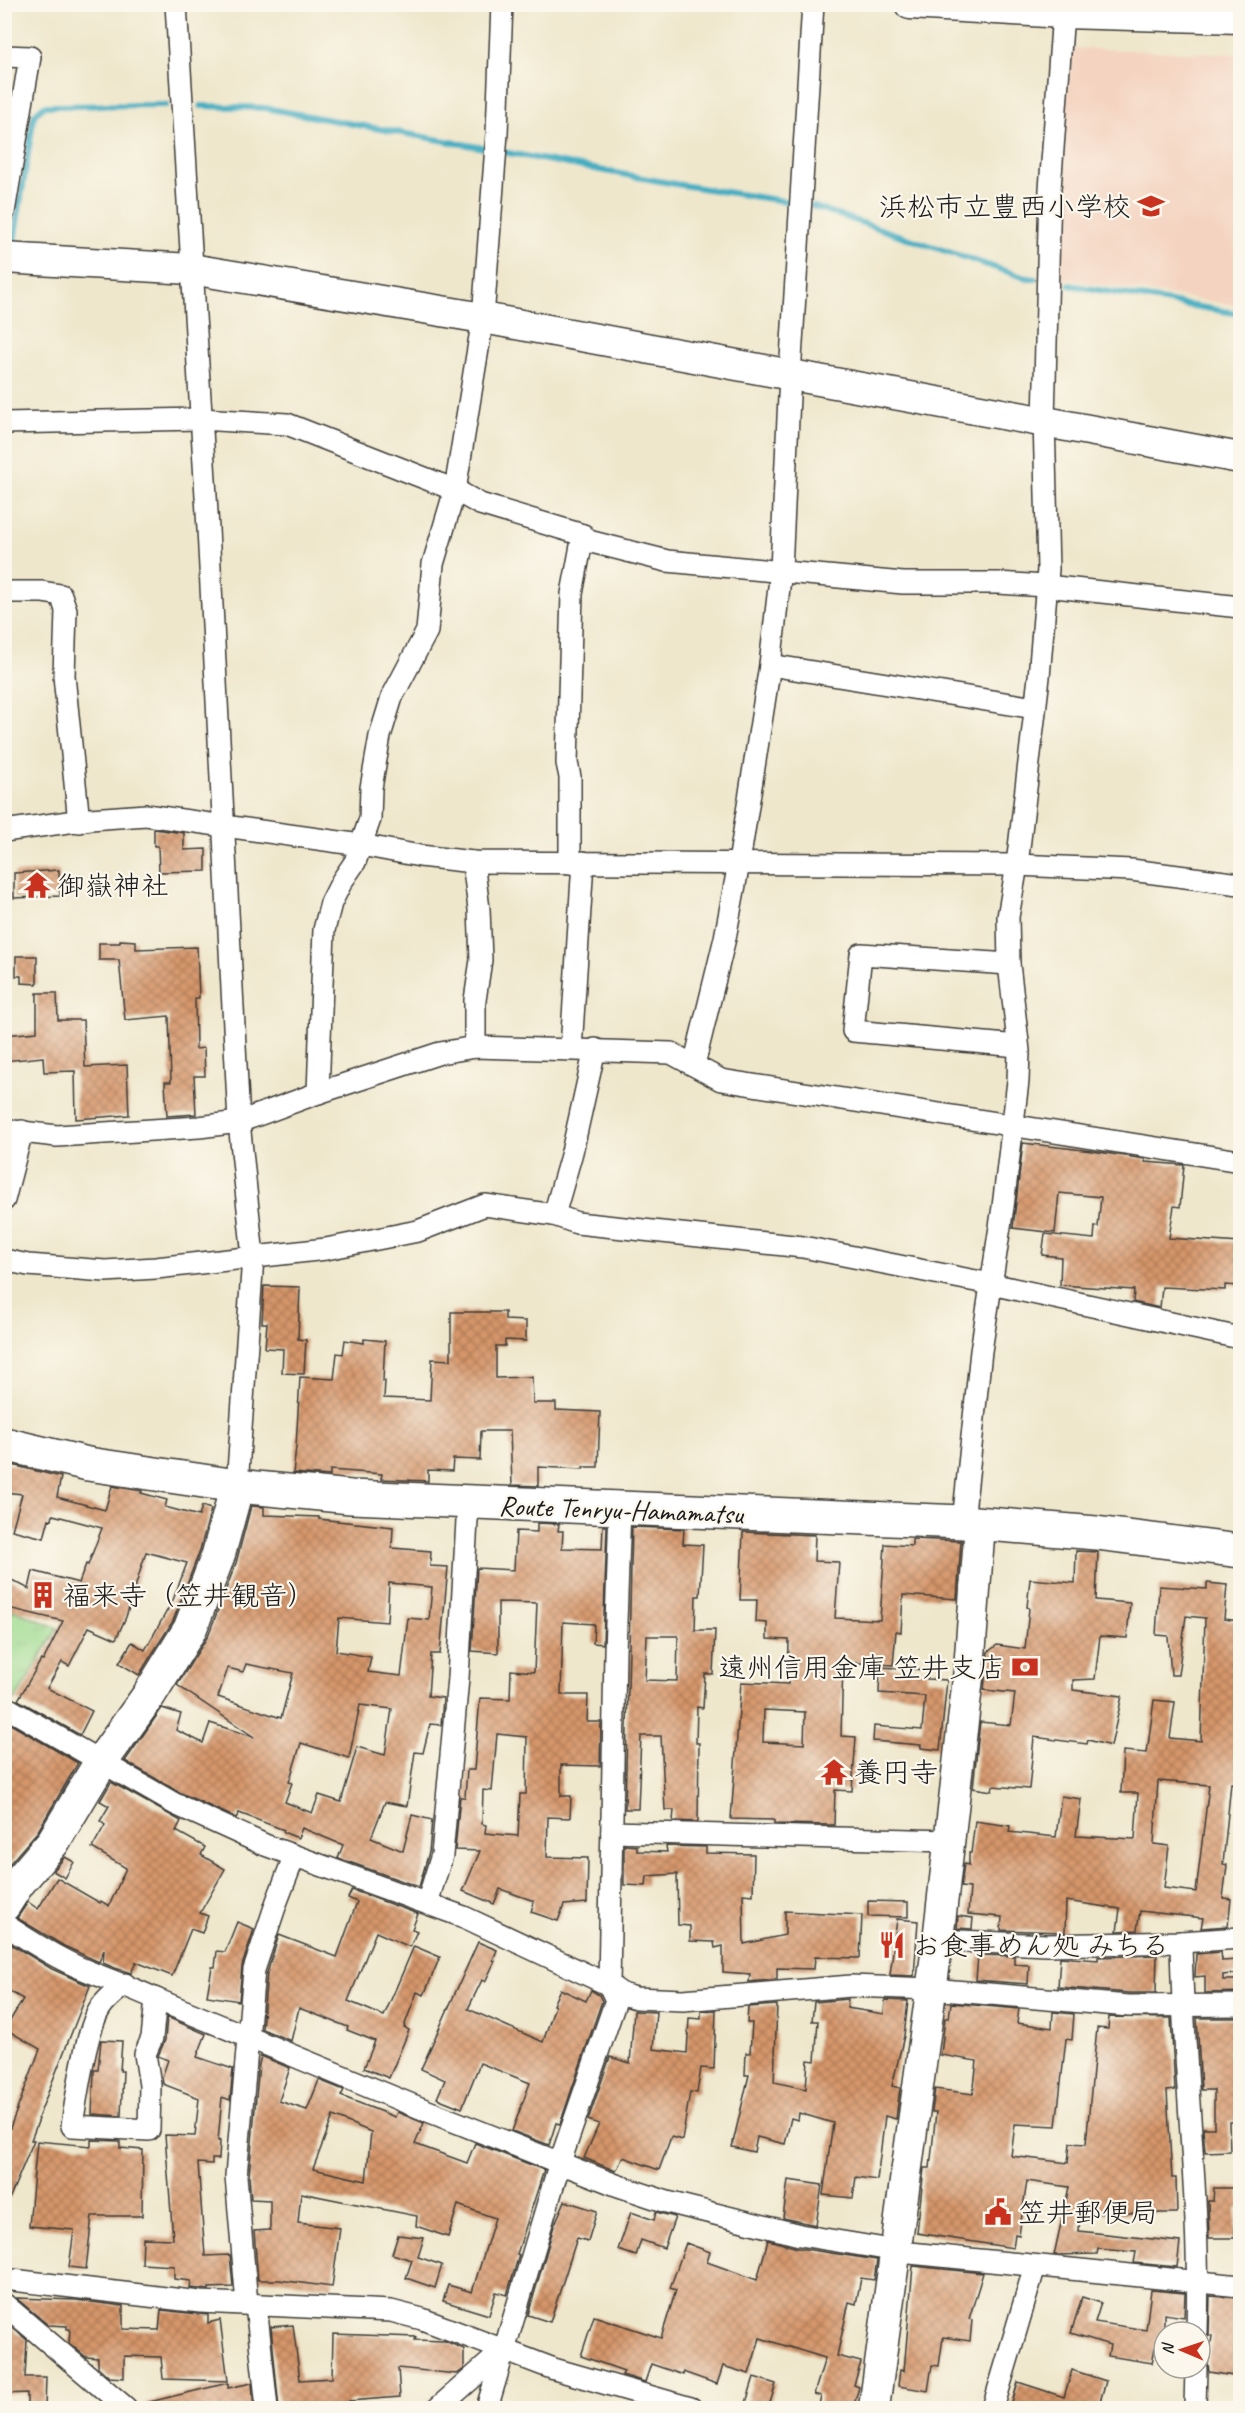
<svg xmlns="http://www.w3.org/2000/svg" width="1245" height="2413" font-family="Caveat,'Klee One',sans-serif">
<defs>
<pattern id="park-tufts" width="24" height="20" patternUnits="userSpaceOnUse" patternTransform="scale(1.5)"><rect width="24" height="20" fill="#9dda8e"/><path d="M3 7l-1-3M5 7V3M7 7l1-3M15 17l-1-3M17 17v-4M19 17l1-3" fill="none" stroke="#87ba7a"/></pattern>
<pattern id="building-cross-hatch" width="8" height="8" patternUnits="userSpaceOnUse" patternTransform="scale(1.5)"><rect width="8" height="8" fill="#d6966a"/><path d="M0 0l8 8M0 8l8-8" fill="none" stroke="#ad7a56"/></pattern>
</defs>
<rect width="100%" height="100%" fill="#fbf7ec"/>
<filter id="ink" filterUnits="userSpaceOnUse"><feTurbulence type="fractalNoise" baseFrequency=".0167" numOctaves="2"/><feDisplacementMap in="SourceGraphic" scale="12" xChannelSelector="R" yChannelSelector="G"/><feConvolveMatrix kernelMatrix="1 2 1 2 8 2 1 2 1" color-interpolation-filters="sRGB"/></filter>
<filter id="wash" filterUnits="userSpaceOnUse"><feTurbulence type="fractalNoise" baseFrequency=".008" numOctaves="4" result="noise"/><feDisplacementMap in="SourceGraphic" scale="24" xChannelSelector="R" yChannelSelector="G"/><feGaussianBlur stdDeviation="1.35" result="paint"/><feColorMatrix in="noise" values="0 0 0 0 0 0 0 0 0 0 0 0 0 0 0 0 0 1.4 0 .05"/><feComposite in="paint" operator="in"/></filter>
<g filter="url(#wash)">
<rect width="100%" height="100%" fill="#efe7cc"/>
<path fill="#f4d3c0" d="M1071 48 1240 54V306L1059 278 1064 134Z"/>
<path fill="url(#park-tufts)" stroke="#5c7b55" stroke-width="1.5" d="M13 1610 58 1628 15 1700 5 1695V1626Z"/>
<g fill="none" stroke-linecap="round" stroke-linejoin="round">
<g stroke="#43adc2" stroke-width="6">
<path d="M201 106 265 108 484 148"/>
<path d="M503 152 675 184 790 202"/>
<path d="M812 206 1023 277 1035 279"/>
<path d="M14 241 34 115 44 106 166 105"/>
<path d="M1069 285 1240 314"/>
</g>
</g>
<g id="blocks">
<g fill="url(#building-cross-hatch)" fill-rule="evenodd">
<path d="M154 829 184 833V850L206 849V871L159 872 158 846H154Z"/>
<path d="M59 870 60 896 14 898V873Z"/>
<path d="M120 940 136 941V949L197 947 199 998H195L196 1049 204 1048 205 1076H194L196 1114 167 1116 165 1082H171L169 1016 125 1020 119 960H99V943H120Z"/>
<path d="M16 956H37V984L21 983V976H16Z"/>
<path d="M37 993H57L58 1020H83L85 1067 127 1065 129 1115 76 1119 75 1071 44 1072 43 1057 4 1061V1035L37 1032Z"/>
<path d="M1023 1143 1092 1151 1145 1159V1162L1184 1165 1180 1207 1174 1206 1169 1238 1240 1243V1286L1225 1285V1290L1162 1287 1160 1308 1133 1302 1134 1290 1060 1285 1061 1257 1042 1255 1045 1234 1094 1239 1095 1226 1098 1227 1101 1197 1059 1193 1055 1233 1013 1228Z"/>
<path d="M264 1286 300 1287 298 1339 306 1340 304 1374 282 1373 283 1349 265 1348 267 1323H262Z"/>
<path d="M451 1312H505V1320L526 1321V1341L505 1340V1346H496V1378L532 1377 533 1403H556V1410L600 1412 598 1467H583V1469L538 1467V1486L512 1485 510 1431H481L480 1460 453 1459 452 1471 428 1470V1481L381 1479 382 1474 330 1470V1476L293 1473 296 1447 300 1377 334 1379 337 1353 343 1354 345 1340 364 1343V1339L385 1341 383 1381H385L384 1398 430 1400 432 1359 451 1360Z"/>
<path d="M4 1463 61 1477 57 1497 105 1510 112 1486 142 1491 141 1493 167 1500 165 1507 199 1516 202 1506 211 1509 200 1550 173 1621 139 1675 119 1663 132 1642 145 1650 173 1600 187 1563 146 1552 126 1617 116 1639 89 1627 69 1666 62 1662 47 1688 92 1711 80 1735 18 1700 41 1660 43 1661 63 1621 4 1607V1576L29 1589 33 1571 79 1583 86 1564 88 1565 102 1528 53 1515 52 1520 49 1519 44 1538 12 1530 22 1494 4 1492Z"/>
<path d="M251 1506 264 1507V1515L319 1517V1519L393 1527 392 1548 431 1551 430 1566 448 1567 440 1654H431L428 1696 443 1698 441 1725 430 1724 423 1753 415 1752 407 1806 385 1802 371 1838 403 1851 412 1815 432 1820 429 1852 419 1887 338 1858 343 1845 302 1828 298 1838 283 1832 284 1830 239 1813 236 1818 181 1793 125 1761 162 1708 181 1714 176 1730 203 1743 210 1723 254 1737 177 1685 208 1636 236 1563ZM389 1583 432 1587 429 1620 408 1618 401 1676 368 1672 371 1657 336 1651 339 1618 387 1622ZM246 1664 293 1673 281 1718 218 1697 228 1668 243 1672ZM360 1705 392 1709 385 1755 357 1747 341 1802 319 1795 312 1813 285 1802 292 1783 289 1782 301 1743 349 1758Z"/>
<path d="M537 1523 559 1524 558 1531H563L562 1548 602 1549 603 1526H607L603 1644 593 1643 594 1624 563 1622 561 1695H588L587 1722H601L600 1766 561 1765V1796H571L570 1818 548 1817 547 1857 588 1858 587 1903 564 1905 558 1921 531 1912 534 1901 500 1889 494 1904 463 1891 480 1851 455 1850 460 1797H465L467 1770H474L480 1698 510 1699 511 1670 534 1672 537 1603 498 1602V1653L472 1651 477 1568 514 1570 516 1531 537 1532ZM497 1734 527 1737 526 1794H520L518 1836 485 1833 486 1825 482 1824 483 1790 492 1791Z"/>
<path d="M632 1527 684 1529 683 1544 703 1545 700 1596H696L695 1630H715L713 1674H705L703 1708 697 1707 696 1743H699L698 1822 673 1821 674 1810H665L661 1736H641L638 1809H625ZM647 1636H678L677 1681 645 1680Z"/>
<path d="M743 1532 815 1535 814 1561 839 1562 835 1618 880 1620 885 1544 912 1546V1539L961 1541 957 1599 903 1595 901 1632 896 1631 893 1665 843 1662 841 1736 856 1737 852 1791 835 1790 834 1825 774 1824V1820L731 1819 741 1682 788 1684 789 1640 767 1639V1623L756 1622 757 1600H740ZM764 1710 805 1712 804 1744 763 1742Z"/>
<path d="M1076 1551 1098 1552 1096 1600 1130 1603 1127 1638 1100 1636 1095 1679 1073 1680V1690L1122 1696 1111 1746 1088 1740 1087 1744 1034 1737 1029 1789 993 1786 992 1791 973 1788 980 1722 1011 1725 1015 1693 984 1690 988 1652 997 1645 1025 1649 1029 1608 1027 1607 1030 1579 1075 1583Z"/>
<path d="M1207 1583 1227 1585 1224 1619 1240 1621V1784L1231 1783 1223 1864 1227 1865 1223 1898 1231 1899 1228 1926 1201 1928 1203 1918 1140 1911 1137 1930 1117 1931 1120 1909 1066 1901 1065 1932 1001 1930 1002 1917 968 1914 970 1888 961 1887 964 1864 969 1865V1853H971L975 1821 1010 1826 1009 1832 1056 1837 1061 1796 1081 1799 1076 1836 1135 1839 1138 1793H1121L1123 1751 1147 1753 1154 1700 1175 1702 1170 1738 1201 1741 1205 1618 1186 1616 1178 1675H1171L1168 1636 1156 1635 1159 1586 1207 1589ZM1158 1781 1209 1785 1196 1892 1164 1888 1169 1846 1154 1844Z"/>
<path d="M880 1667 927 1670V1679L947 1680 940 1750 921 1748V1745L873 1741 874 1726 922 1730 925 1696 879 1693Z"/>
<path d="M7 1722 78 1763 38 1831 4 1870V1727Z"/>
<path d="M111 1782 181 1821 176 1831 205 1847 201 1855 225 1869 200 1913 208 1916 202 1933 191 1929 172 1976 136 1962 131 1973 115 1968 103 1963 104 1950 99 1962 64 1946 17 1918 28 1902 38 1909 57 1878 100 1903 101 1901 109 1906 126 1868 92 1848 105 1825 100 1821 109 1806 100 1801Z"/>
<path d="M624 1845 637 1846V1851L667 1852 666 1846 706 1847V1853L754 1854 753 1895 743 1894 744 1944 785 1935V1911L862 1915 860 1958 815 1957 814 1969 777 1968V1979L749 1982 750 1974 723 1972V1946L715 1948 714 1942 690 1941V1926L678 1925 677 1874 647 1876 646 1886 624 1885Z"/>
<path d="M65 1857 74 1862 65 1878 53 1871Z"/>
<path d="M352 1890 418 1914 412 1929 417 1931 410 1947 376 1932 348 2001 384 2016 414 1946 440 1957 424 1995 417 1992 404 2027 409 2030 389 2078 364 2068 375 2041 347 2030 348 2027 299 2008 291 2041 262 2029 267 1973 279 1935 337 1957 357 1902 348 1898Z"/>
<path d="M868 1901 908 1902V1917L868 1916Z"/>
<path d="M958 1916 973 1918 972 1929 957 1928Z"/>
<path d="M897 1919 918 1921 914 1976 890 1975Z"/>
<path d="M237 1922 254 1929 242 1966 239 2001 207 1996 212 1967H215L217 1951 225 1952Z"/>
<path d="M4 1940 52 1969 90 1986 38 2118 39 2119 31 2140H34L5 2209V2141L40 2049 5 2029 23 1999 4 1988Z"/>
<path d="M478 1942 497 1950 493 1960 495 1961 485 1982 482 1980 468 2009 543 2042 555 2006 553 2005 560 1989 586 2001 591 1990 599 1995 602 2001 560 2124 556 2123 549 2145 512 2131 530 2083 480 2063 462 2108 437 2098 445 2080 421 2069Z"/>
<path d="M1221 1952 1222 1961 1239 1960 1240 1973 1223 1975V1980H1240V1992L1205 1993V1976L1195 1977 1196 1954Z"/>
<path d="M978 1955 1014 1956V1964L1029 1965 1028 1984 976 1980Z"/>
<path d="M1157 1955 1156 1993H1129L1058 1987 1060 1957 1098 1960V1957Z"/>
<path d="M848 1999 847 2008 884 2014 885 2000 908 2001 904 2036 892 2086 900 2088 896 2119 885 2116 877 2180 856 2177 853 2198 823 2195 833 2123 799 2113 798 2120 791 2118 785 2144 757 2137 754 2152 732 2147 749 2075H745L746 2053H750L752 2023H747L748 2007 777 2005 774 2082 806 2089 808 2060 815 2061 818 2021H812L814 2002Z"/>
<path d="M951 2003 1019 2009 1017 2023 1052 2028 1053 2012 1074 2014 1072 2040 1066 2039 1056 2126 1015 2124 1011 2156 1068 2163 1070 2143 1086 2144 1097 2028 1108 2029 1109 2017 1171 2018 1175 2090 1167 2091 1172 2178H1176L1177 2213H1080L1079 2231 1180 2242 1177 2267 1134 2263 1136 2252 1098 2249 1097 2254 1054 2255 1069 2187 1027 2181 1019 2235 1015 2234 1013 2248 917 2233 924 2168H930L936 2112H932L935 2089 973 2094 977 2061 941 2055 945 2018H949Z"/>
<path d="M716 2010 714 2069 701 2068 697 2093 690 2092 682 2140 671 2137 659 2170 623 2157 616 2171 584 2158 599 2124 588 2120 610 2057 630 2063 634 2011 656 2012 653 2049 687 2053 689 2018 701 2019V2011Z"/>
<path d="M167 2017 206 2034 197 2057 233 2069 230 2100 222 2097 218 2141H220L219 2159H212V2164L198 2163 205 2256 230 2255 233 2287 209 2288V2290L190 2288 191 2281 174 2279V2266L142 2264 143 2238 173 2239 165 2135 195 2136 199 2098 163 2084 162 2077 168 2060 158 2056 165 2040Z"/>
<path d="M1197 2018H1240V2122H1229L1230 2151 1205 2152 1203 2128H1214V2090H1201Z"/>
<path d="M101 2040 122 2041 120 2071H123L121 2116 92 2114 94 2073V2070H98Z"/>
<path d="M261 2056 290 2068 279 2101 307 2110 319 2080 344 2090 341 2096 395 2117 397 2112 424 2123 415 2144 467 2163 475 2143 544 2170 517 2254 519 2255 507 2295 496 2292 489 2315 443 2301 448 2285 472 2292 495 2218 458 2205 448 2237 416 2226 417 2216 301 2193 298 2223 340 2228 332 2287 279 2280H258L254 2231 270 2230V2200L251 2199 249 2176 259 2064ZM333 2116 371 2132 366 2181 313 2169Z"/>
<path d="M91 2140 120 2141V2148L143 2150 142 2216H92L86 2269 69 2267 74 2230 29 2226 37 2141 91 2146Z"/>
<path d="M788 2180 822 2185 816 2225 783 2218Z"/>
<path d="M1214 2188H1240V2208H1236L1235 2238H1209L1208 2201H1213Z"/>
<path d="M565 2201 597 2211 588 2241 577 2238 550 2322 528 2315 554 2226Z"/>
<path d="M631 2212 654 2220 656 2212 675 2217 664 2248 641 2240 636 2256 618 2250Z"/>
<path d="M398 2235 424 2238 418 2257 442 2265 435 2288 406 2278 412 2260 392 2254Z"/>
<path d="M768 2240 798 2248 877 2260 874 2280 861 2278 856 2304 849 2302 837 2356 861 2362 854 2385 859 2387 853 2409H818L821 2396 814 2394 825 2358 760 2338 749 2374 723 2366 717 2384 683 2372V2375L651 2364 645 2382 622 2375 624 2371 581 2356 594 2316 661 2338 676 2290 670 2288 686 2243 710 2252 707 2262 757 2280Z"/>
<path d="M913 2266 983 2273 969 2319 972 2320 970 2341 943 2337 939 2366 932 2365 928 2391 898 2386 900 2370 904 2371Z"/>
<path d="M1151 2290 1185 2293 1184 2317 1164 2314V2349L1155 2348 1152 2363 1108 2356 1110 2345 1071 2333 1082 2297 1101 2303 1095 2322 1146 2330Z"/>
<path d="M1210 2296 1240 2298V2377L1209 2372 1208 2363 1212 2336 1209 2335Z"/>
<path d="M16 2298 76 2300 123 2306V2329L159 2330 161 2310 208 2315V2323L220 2320 228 2381 163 2379 161 2357 124 2356V2378L109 2377 98 2367V2358L86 2357 69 2343 70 2329H67V2326L48 2325Z"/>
<path d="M4 2321 27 2340 25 2377H46L45 2409H27V2393L4 2394Z"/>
<path d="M293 2325 300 2380 332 2378 333 2334 416 2337 415 2340 445 2341 464 2349V2369L457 2374 398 2368 400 2397 349 2401V2409H279L271 2327Z"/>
<path d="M1072 2370 1106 2381 1098 2409H1010L1018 2382 1064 2397Z"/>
<path d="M754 2377 776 2384 768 2409H753L745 2406Z"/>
<path d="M228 2383V2388L252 2383 254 2409H146L145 2403Z"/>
</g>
</g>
</g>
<g filter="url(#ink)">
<use href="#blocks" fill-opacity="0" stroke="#3c3a36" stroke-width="1.5"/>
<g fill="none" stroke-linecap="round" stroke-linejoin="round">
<defs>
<g id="street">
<path d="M176 4 208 529 239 1122 253 1257 237 1486"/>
<path d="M4 56 30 57 4 212"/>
<path d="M4 423 200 419 287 424 455 490 480 504 583 535 588 541 667 561 903 583H998L1046 586 1240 607"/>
<path d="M4 592H42L61 595 66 610 64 676 79 822"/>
<path d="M770 665 1035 708"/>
<path d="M4 831 90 819 146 815 361 845 420 856 473 862 1017 865 1131 870 1240 884"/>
<path d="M473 862 479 909 481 960 475 1000V1047"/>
<path d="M570 863V777L567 763 572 594 583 535"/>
<path d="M1009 964 861 954 853 1031 1018 1046"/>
<path d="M571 1049 583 862"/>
<path d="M595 1049 572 1152 554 1215 577 1223 803 1247 991 1284 1240 1338"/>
<path d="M694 1065 725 938 739 863 770 665 781 570 790 375 813 4"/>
<path d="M318 1093 324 930 331 903 342 881 355 862 370 819 371 788 380 736 392 697 427 631 433 564 455 490 483 318 497 133 502 4"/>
<path d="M4 1130 57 1136 199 1127 239 1122 318 1093 440 1053 475 1047 671 1053 721 1080 1240 1161"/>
<path d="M4 1200 22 1131"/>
<path d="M4 1260 28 1265 105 1271 156 1268 326 1249 418 1231 485 1205 554 1215"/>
<path d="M963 1522 981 1351 1003 1207 1018 1081 1019 1051 1009 964 1008 917 1017 865 1039 677 1048 569 1044 420 1050 189 1063 13"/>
<path d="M4 1706 175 1804 265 1845 464 1917 609 1985 622 1994 636 1998 683 2000 851 1986 931 1989 1129 2006 1240 2005"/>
<path d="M612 1832 949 1841"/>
<path d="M427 1903 442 1855 458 1678 468 1503"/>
<path d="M4 1924C28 1940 51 1955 78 1967 104 1978 131 1987 156 1999L410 2104 616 2185 667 2202 800 2235 910 2253 1240 2286"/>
<path d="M938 1940 1047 1945 1181 1942 1240 1938"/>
<path d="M1181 1942C1183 2072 1201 2202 1197 2332"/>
<path d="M125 1984C117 1991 107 1998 101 2007 86 2028 76 2099 72 2126L149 2130 150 2085 145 2054 152 2038 156 1999"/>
<path d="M4 2279 200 2302 391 2311 422 2319 554 2369 691 2408"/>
<path d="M4 2304 126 2408"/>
<path d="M247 2304 236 2176 254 1970 277 1901 294 1857"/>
<path d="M256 2305 267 2408"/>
<path d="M438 2408 504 2350"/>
<path d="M487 2408 560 2162 616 2000 609 1985 615 1652 620 1508"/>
<path d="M993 2408 1035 2266"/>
<path d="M1195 2408 1196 2368"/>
</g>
<g id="secondary">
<path d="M910 4 1063 13 1240 18"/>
<path d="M4 258 191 269 483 318 1240 458"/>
<path d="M874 2408 938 1940 969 1669 980 1524"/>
</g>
<g id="primary">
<path d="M4 1444 88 1464 237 1486 351 1497 963 1522 1096 1533 1240 1551"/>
<path d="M4 1905 18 1883 53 1842 101 1762 149 1695 190 1629 218 1556 237 1486"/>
</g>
</defs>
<use href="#street" stroke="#3c3a36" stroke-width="24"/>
<use href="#secondary" stroke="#3c3a36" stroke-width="33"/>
<use href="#primary" stroke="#3c3a36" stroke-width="36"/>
<use href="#street" stroke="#fff" stroke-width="21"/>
<use href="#secondary" stroke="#fff" stroke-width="30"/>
<use href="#primary" stroke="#fff" stroke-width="33"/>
</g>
</g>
<defs>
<symbol id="school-bare" viewBox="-9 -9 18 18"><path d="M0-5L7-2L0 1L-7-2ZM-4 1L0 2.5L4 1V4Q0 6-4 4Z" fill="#c8321e" stroke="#fbf7ec" stroke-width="2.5" paint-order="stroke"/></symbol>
<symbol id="temple-bare" viewBox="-9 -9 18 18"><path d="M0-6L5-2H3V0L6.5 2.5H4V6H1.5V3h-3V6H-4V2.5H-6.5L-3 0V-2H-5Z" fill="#c8321e" stroke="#fbf7ec" stroke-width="2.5" paint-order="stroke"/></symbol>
<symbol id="building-bare" viewBox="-9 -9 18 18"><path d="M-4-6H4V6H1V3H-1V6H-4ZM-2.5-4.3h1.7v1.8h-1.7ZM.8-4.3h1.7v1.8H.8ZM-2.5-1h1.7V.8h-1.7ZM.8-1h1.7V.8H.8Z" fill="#c8321e" stroke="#fbf7ec" stroke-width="2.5" paint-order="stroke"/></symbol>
<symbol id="bank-bare" viewBox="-9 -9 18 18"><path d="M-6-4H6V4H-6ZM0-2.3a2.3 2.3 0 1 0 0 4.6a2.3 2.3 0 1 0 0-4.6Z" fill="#c8321e" stroke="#fbf7ec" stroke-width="2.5" paint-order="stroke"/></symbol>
<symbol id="restaurant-bare" viewBox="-9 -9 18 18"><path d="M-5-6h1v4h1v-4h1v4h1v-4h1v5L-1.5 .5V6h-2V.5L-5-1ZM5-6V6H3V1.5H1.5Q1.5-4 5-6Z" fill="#c8321e" stroke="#fbf7ec" stroke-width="2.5" paint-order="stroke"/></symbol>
<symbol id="civic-bare" viewBox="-9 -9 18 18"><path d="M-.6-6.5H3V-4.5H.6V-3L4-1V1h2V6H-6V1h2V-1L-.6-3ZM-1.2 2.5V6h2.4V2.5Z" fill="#c8321e" stroke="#fbf7ec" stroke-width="2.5" paint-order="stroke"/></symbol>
</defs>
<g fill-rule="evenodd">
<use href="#school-bare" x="1132" y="187" width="38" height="38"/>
<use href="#temple-bare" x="18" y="866" width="38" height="38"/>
<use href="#building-bare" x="24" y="1576" width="38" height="38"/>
<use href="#bank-bare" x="1006" y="1648" width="38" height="38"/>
<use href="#temple-bare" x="815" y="1753" width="38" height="38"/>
<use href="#restaurant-bare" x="873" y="1926" width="38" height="38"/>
<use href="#civic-bare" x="979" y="2193" width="38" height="38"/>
</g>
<g text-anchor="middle" stroke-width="4.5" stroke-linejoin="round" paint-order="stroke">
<g font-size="28" fill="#1c1c1c" stroke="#fbf7ec" text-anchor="start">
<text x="1131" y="216" text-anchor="end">浜松市立豊西小学校</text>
<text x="57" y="895">御嶽神社</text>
<text x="63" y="1605">福来寺（笠井観音）</text>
<text x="1005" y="1677" text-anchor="end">遠州信用金庫 笠井支店</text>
<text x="854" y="1782">養円寺</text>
<text x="912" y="1955">お食事めん処 みちる</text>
<text x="1018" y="2222">笠井郵便局</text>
</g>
<g font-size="28" fill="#1c1c1c" stroke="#fbf7ec">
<text transform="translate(621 1509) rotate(2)" y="10">Route Tenryu-Hamamatsu</text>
</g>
</g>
<rect width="1245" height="2413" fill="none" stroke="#fbf7ec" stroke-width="24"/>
<g transform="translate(1182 2350) rotate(272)"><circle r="28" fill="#fbf7ec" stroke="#a29f99" stroke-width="1.5"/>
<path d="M0-4.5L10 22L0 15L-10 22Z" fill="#c8321e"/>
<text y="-9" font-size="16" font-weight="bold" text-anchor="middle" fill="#1c1c1c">N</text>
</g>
</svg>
